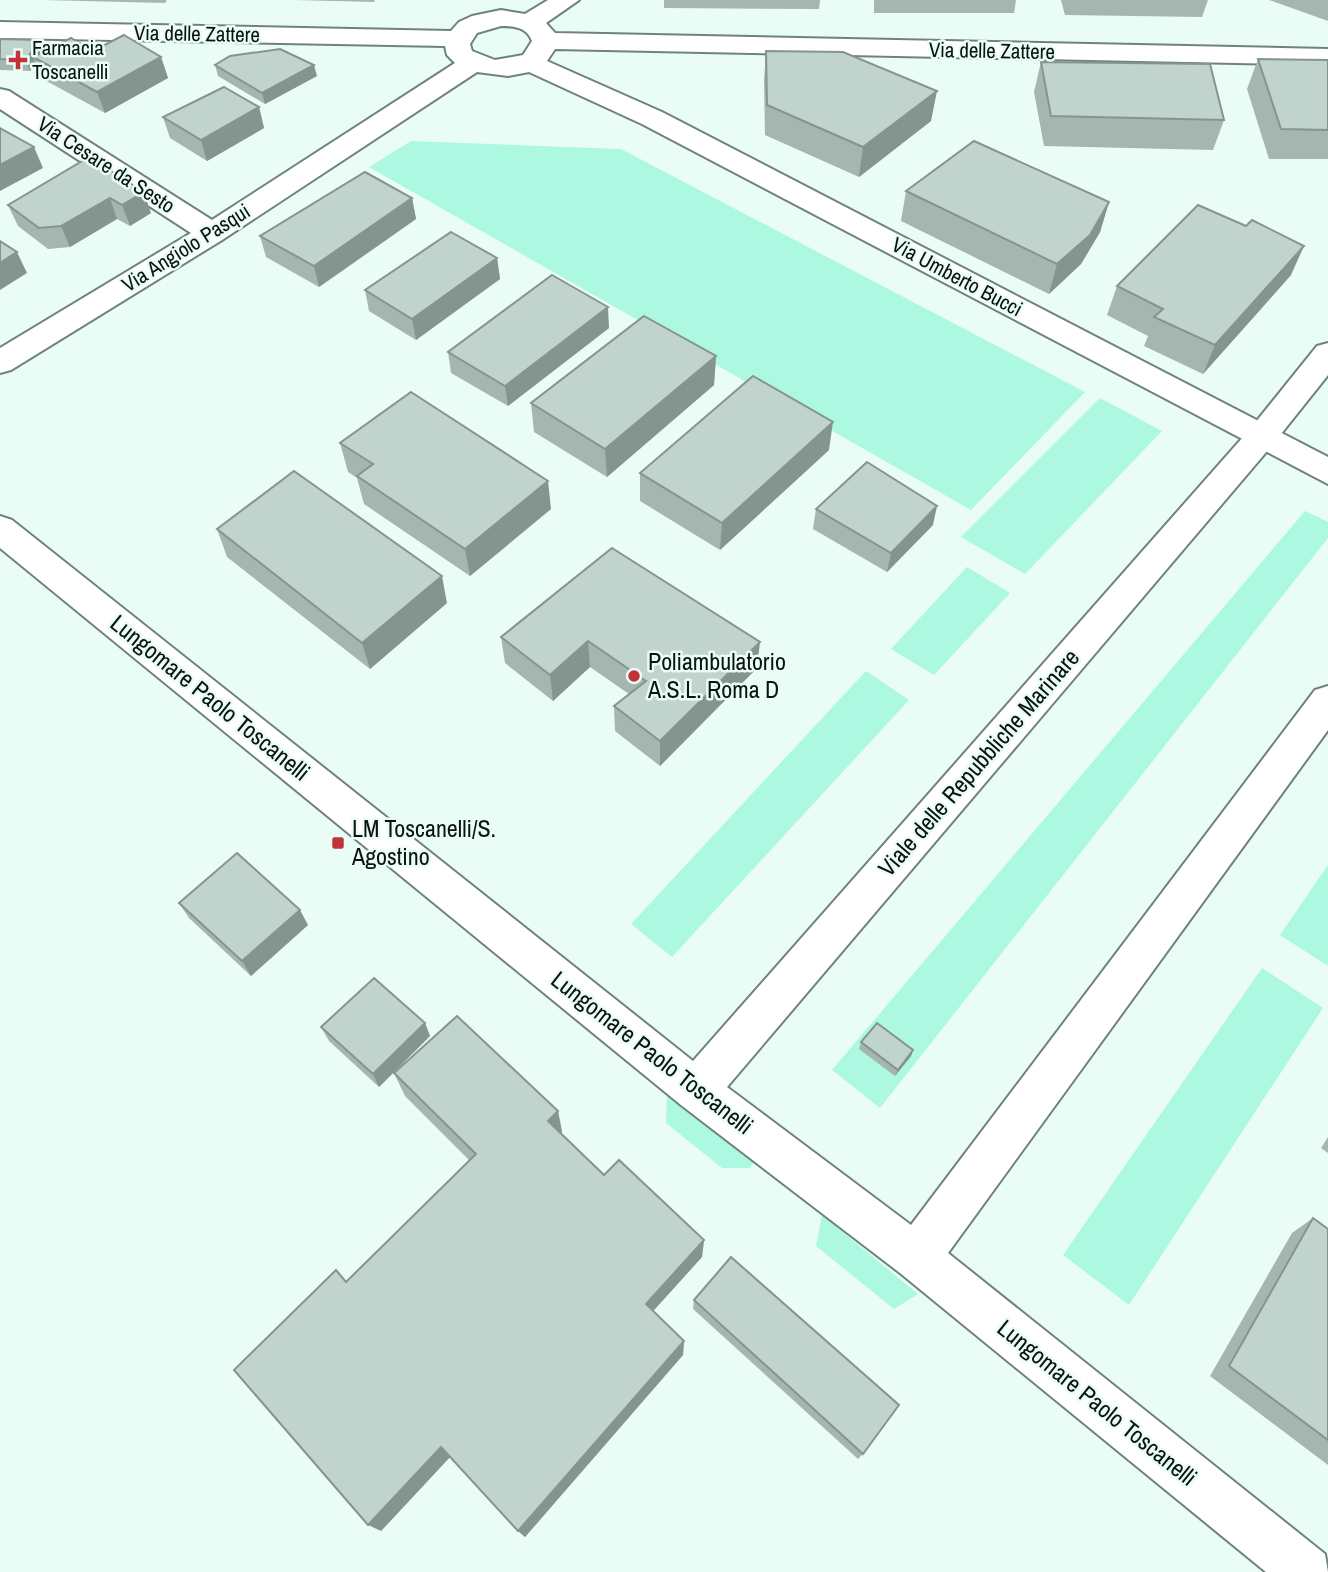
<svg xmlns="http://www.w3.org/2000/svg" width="1328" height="1572" font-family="'Archivo Narrow',sans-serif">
<rect width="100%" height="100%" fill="#e9fdf6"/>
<g fill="#acf8e1">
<path d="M411 141 621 149 1085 392 971 510 369 167Z"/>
<path d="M1100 398 1162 431 1025 574 961 537Z"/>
<path d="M1305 511 1328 522V538L880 1108 832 1070Z"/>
<path d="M967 567 1010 593 934 675 891 649Z"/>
<path d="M866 671 909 700 672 957 631 924Z"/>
<path d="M1328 865V966L1280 935Z"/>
<path d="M1262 968 1323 1008 1129 1305 1063 1255Z"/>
<path d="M667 1091 755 1160 750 1168H722L666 1123Z"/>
<path d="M822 1215 918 1294 894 1309 816 1246Z"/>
</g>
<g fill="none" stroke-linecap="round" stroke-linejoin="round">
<defs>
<path id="minor" d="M548 0H579L546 23 555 33 1328 49V65L555 49 547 61 662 112 1328 457V484L642 124 529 72 508 76 477 72 222 240 11 370 0 373V348L191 233 0 109V89L9 91 212 220 455 63 447 55 445 46 0 38V22L451 31 459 22 472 16 501 10 525 14ZM501 26C514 26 527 27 532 41L523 55 495 60 472 51 470 44 477 33Z"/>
<path id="tertiary" d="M1328 343V375L1273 444 727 1087 911 1225 1315 690 1328 686V730L948 1253 1325 1554 1328 1572H1266L900 1273 681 1105 0 548V516L12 520 693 1061 1251 428 1317 346Z"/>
</defs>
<use href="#minor" stroke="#70827c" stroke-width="4"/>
<use href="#tertiary" stroke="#70827c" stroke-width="4"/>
<use href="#minor" fill="#fff" fill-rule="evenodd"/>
<use href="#tertiary" fill="#fff" fill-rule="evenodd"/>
</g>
<g fill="#a5b5b0">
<path d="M43 0H167L165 3Z"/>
<path d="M294 0H375L374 2Z"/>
<path d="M664 0H820L819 9 664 8Z"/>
<path d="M874 0H1016L1014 13H874Z"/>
<path d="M1061 0H1208L1202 17 1065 15Z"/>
<path d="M1269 0H1328V21Z"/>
<path d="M0 39 39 40 43 51 42 52 93 51 161 57 168 78 105 113 41 78 35 63 30 71 0 70Z"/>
<path d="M766 51 931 121 859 177 765 135 764 81Z"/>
<path d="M1258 59 1328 60V159H1269L1247 89Z"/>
<path d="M1041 62 1224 120 1213 150 1044 146 1034 92Z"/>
<path d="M215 65 317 76 265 104 218 76Z"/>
<path d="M259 107 264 128 207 161 170 138 163 117Z"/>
<path d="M89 157 151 213 130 226 117 219 70 247 48 249 18 226 8 205Z"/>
<path d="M906 191 1109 202 1100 232 1081 264 1049 294 901 221Z"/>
<path d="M412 198 416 219 319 287 266 257 260 236Z"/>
<path d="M497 258 500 279 416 340 369 311 365 290Z"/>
<path d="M1291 275 1203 374 1144 346 1148 336 1107 315 1117 286Z"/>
<path d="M609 328 508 406 451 373 448 352Z"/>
<path d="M716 356 714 385 607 477 534 432 531 403Z"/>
<path d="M340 443 551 509 470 576 364 504 357 478 348 472Z"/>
<path d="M829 450 720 550 640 501V473Z"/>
<path d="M816 509 933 525 887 572 813 529Z"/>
<path d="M217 529 447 603 370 669 227 557Z"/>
<path d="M612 548 757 668 660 766 615 731 614 706 629 694 590 667 553 701 505 663 501 637Z"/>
<path d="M179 903 308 925 251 976 189 918Z"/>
<path d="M425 1023 430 1036 379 1087 329 1041 321 1027Z"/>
<path d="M861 1042 913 1050 911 1056 895 1076 859 1049Z"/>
<path d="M394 1073 558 1111 562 1132 561 1133 604 1175 704 1240 702 1257 653 1311 684 1341 683 1355 525 1537 450 1457 381 1531 346 1282 469 1160 405 1096Z"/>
<path d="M1328 1137V1153L1321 1148Z"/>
<path d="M1313 1218 1328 1229V1465L1210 1376 1292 1233Z"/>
<path d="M694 1300 863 1454 858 1459 693 1309Z"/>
</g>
<g fill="#869490">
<path d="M39 40 43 51 38 59 33 57 35 63 30 71 26 60Z"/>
<path d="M161 57 168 78 105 113 97 92Z"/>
<path d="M314 65 317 76 265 104 262 93Z"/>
<path d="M937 91 931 121 859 177 863 147Z"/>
<path d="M259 107 264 128 207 161 201 140Z"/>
<path d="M34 147 43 168 0 191V165Z"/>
<path d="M144 192 151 213 130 226 122 205Z"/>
<path d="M110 198 117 219 70 247 61 226Z"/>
<path d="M412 198 416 219 319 287 314 266Z"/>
<path d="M1109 202 1100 232 1081 264 1049 294 1057 264Z"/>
<path d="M1304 246 1291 275 1203 374 1215 345Z"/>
<path d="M17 252 27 273 0 290V263Z"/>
<path d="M497 258 500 279 416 340 412 319Z"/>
<path d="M608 307 609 328 508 406 505 386Z"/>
<path d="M716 356 714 385 607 477 605 449Z"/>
<path d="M833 422 829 450 720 550 722 523Z"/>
<path d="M548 481 551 509 470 576 465 549Z"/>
<path d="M937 506 933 525 887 572 891 553Z"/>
<path d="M442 576 447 603 370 669 362 643Z"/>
<path d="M588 641 590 667 553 701 550 675Z"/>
<path d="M760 642 757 668 660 766V741Z"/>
<path d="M300 910 308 925 251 976 242 961Z"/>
<path d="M425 1023 430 1036 379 1087 373 1074Z"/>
<path d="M913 1050 911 1056 895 1076 898 1070Z"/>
<path d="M558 1111 562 1132 552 1142 548 1121Z"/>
<path d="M704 1240 702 1257 646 1319V1304Z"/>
<path d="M684 1341 683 1355 525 1537 518 1531Z"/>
<path d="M441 1447 451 1456 381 1531 368 1525Z"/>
</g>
<g fill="#c0d3cd" stroke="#869490" stroke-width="2">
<path d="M124 35 161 57 97 92 33 57 71 38 93 51Z"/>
<path d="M0 39 39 40 26 60 0 59Z"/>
<path d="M280 49 314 65 262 93 215 65 230 56Z"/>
<path d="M766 51 843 52 937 91 863 147 767 105Z"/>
<path d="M1258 59 1328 60V130L1281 129Z"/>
<path d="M1041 62 1210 64 1224 120 1051 116Z"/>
<path d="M224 87 259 107 201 140 163 117Z"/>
<path d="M0 128 34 147 0 165Z"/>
<path d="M974 141 1109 202 1090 235 1057 264 906 191Z"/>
<path d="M89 157 144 192 122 205 110 198 61 226 39 228 8 205Z"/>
<path d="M365 172 412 198 314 266 260 236Z"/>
<path d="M1198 205 1246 226 1252 220 1304 246 1215 345 1154 317 1163 309 1117 286Z"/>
<path d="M451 232 497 258 412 319 365 290Z"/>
<path d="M0 241 17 252 0 263Z"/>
<path d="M552 275 608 307 505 386 448 352Z"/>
<path d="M644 316 716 356 605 449 531 403Z"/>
<path d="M753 376 833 422 722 523 640 473Z"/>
<path d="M411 392 548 481 465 549 357 476 373 464 340 443Z"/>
<path d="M867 462 937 506 891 553 816 509Z"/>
<path d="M294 471 442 576 362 643 217 529Z"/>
<path d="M612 548 760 642 660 741 614 706 646 681 588 641 550 675 501 637Z"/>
<path d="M237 853 300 910 242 961 179 903Z"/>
<path d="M374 978 425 1023 373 1074 321 1027Z"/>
<path d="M457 1016 558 1111 548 1121 604 1175 619 1160 704 1240 646 1304 684 1341 518 1531 441 1447 368 1525 234 1370 336 1270 346 1282 476 1154 394 1073Z"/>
<path d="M877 1023 913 1050 898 1070 861 1042Z"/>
<path d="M1313 1218 1328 1229V1440L1229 1366Z"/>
<path d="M731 1257 899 1405 863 1454 694 1300Z"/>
</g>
<g fill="#c23339" stroke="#e9fdf6" stroke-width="2.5">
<path d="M14.5 49.5h7v7h7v7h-7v7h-7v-7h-7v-7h7z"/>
<circle cx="634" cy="676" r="7"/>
<rect x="331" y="836" width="14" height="14" rx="3.5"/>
</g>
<g text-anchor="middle" stroke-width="5" stroke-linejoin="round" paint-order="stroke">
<g font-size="21" fill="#0b1210" stroke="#e9fdf6">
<text transform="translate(197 34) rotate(1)" y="7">Via delle Zattere</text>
<text transform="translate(992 51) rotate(1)" y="7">Via delle Zattere</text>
<text transform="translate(106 165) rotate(33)" y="7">Via Cesare da Sesto</text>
<text transform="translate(186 248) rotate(-32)" y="7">Via Angiolo Pasqui</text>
<text transform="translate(957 277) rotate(28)" y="7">Via Umberto Bucci</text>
</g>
<g font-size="21" fill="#0b1210" stroke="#e9fdf6" text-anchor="start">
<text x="32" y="55">Farmacia<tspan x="32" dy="24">Toscanelli</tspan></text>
</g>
<g font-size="24" fill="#0b1210" stroke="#e9fdf6" text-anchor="start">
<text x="648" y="670">Poliambulatorio<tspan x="648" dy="28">A.S.L. Roma D</tspan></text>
<text x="352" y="837">LM Toscanelli/S.<tspan x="352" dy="28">Agostino</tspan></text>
</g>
<g font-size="24" fill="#0b1210" stroke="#e9fdf6">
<text transform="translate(210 698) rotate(39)" y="8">Lungomare Paolo Toscanelli</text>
<text transform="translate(979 763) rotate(-49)" y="8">Viale delle Repubbliche Marinare</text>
<text transform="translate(652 1053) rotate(38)" y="8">Lungomare Paolo Toscanelli</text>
<text transform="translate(1097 1403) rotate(39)" y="8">Lungomare Paolo Toscanelli</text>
</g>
</g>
</svg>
